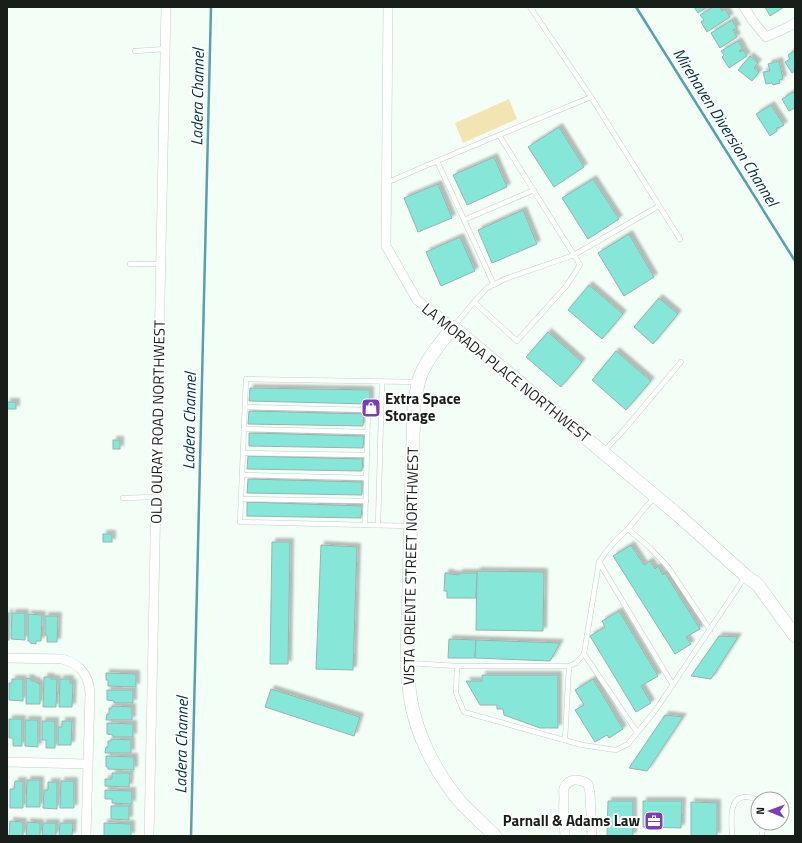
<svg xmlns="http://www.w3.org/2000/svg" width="802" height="843" font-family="'Titillium Web',sans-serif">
<defs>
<filter id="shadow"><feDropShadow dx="3.5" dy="-3.5" stdDeviation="1" flood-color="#0004"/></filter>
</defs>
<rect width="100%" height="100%" fill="#f3fff6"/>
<path fill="#f2e4b3" d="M509 99 517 119 463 143 455 123Z"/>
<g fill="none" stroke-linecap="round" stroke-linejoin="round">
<g stroke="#5a9fac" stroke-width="2.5">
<path d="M636 7 795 261"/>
<path d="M191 836 211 7"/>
</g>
</g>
<g fill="#86e7d9" stroke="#98b2ad" filter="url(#shadow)">
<path d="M694 7H707L698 13Z"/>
<path d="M713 7H720L722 11 725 9 730 17 707 32 701 22 704 20 700 15Z"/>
<path d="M765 7H784L770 16Z"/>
<path d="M732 20 737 28 733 30 737 37 720 48 711 33Z"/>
<path d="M738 41 743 49 739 51 740 52 743 50 747 56 729 68 722 57 724 55 721 51Z"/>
<path d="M795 50V71L792 73 785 62 790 59 788 55Z"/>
<path d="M750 56 758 63 754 68 759 72 752 81 738 70Z"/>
<path d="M779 61 783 79 779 80 780 83 773 85 772 83 766 84 763 72 770 71 768 64Z"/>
<path d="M793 92 795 93V108L789 111 782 99Z"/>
<path d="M771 105 784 125 779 128 778 127 776 129 777 131 770 136 756 114Z"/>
<path d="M559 127 584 167 554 187 528 147Z"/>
<path d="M494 157 507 187 467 205 453 175Z"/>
<path d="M593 179 619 219 588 239 562 198Z"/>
<path d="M438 184 452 218 418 232 404 198Z"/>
<path d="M523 210 537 244 492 263 478 230Z"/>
<path d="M629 234 654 277 624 296 598 253Z"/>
<path d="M460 237 475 271 441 286 426 252Z"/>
<path d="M589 285 623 314 602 339 568 310Z"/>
<path d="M659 298 678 314 653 344 634 327Z"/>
<path d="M548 332 582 362 561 387 526 357Z"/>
<path d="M616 351 651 381 626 410 592 380Z"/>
<path d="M250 388 370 390V404L249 401Z"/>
<rect x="7" y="402" width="9" height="7"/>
<path d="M249 411 364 414 363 426 248 424Z"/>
<path d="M249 433 364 436 363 448 249 446Z"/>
<rect x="113" y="440" width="7" height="9"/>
<path d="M248 456 363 459 362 471 247 469Z"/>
<path d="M248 479 362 482V495L247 493Z"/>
<path d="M247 502 362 506 361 518 247 516Z"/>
<rect x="103" y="534" width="9" height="8"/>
<path d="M272 542H290L288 664H270Z"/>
<path d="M321 545 357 547 353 670 316 669Z"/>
<path d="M631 545 644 565 650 561 655 569 658 566 663 575 665 573 700 629 686 637 691 644 675 654 613 556Z"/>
<path d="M477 571 544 572 543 631 476 630Z"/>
<path d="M445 573H450V574L459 575V573H477L476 598H447V591H444Z"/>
<path d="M619 611 658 676 641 686 651 703 636 712 590 636 605 627 602 621Z"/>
<rect x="7" y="613" width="2" height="27"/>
<path d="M12 613H25V640L11 639Z"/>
<path d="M28 614 42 615 41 641H36V644L30 643V641H28Z"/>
<path d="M45 616H58L57 642H47V635H45Z"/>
<path d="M719 636 738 637 711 679 691 676Z"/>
<path d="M449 639 476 640 475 658H448Z"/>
<path d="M476 640 560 643 550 661 475 658Z"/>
<path d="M106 673 136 674V687L108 686V680H106Z"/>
<path d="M482 675H558V728H540L504 715 503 709H497V705H480L466 681H482Z"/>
<path d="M44 677H51V679H57L56 707H43Z"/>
<path d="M26 678 32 679V681H37V683L40 684V704H26Z"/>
<path d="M12 679H23V701L9 700V683H12Z"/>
<path d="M60 679H70V683H73L72 707H59Z"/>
<path d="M593 679 623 729 609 738 607 735 595 742 575 710 584 705 575 690Z"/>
<path d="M271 689 360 717 354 736 265 707Z"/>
<path d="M107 690H133V703H114V701L107 700Z"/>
<path d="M112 706 132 707V720H106L107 714H109V708H112Z"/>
<path d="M665 715 683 717 647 771 629 768Z"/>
<path d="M9 719H22V746H13V738H9Z"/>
<path d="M25 720H38V747L25 746Z"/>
<path d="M42 721H55V748H46V740H42Z"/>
<path d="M62 721H72L71 745H58V727H62Z"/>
<path d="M107 723 133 724V737H113V735L107 734Z"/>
<path d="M111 739 131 740V753H105L106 747H108V741H111Z"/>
<path d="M106 756 134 757V770L108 769V767H106Z"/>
<path d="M112 773H130L129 787 105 786V779H112Z"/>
<path d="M27 780H40V807H26Z"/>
<path d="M15 781H23V808H10V789H14Z"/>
<path d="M61 781H74V808H60Z"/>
<path d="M48 782H57V809L43 808 44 790H48Z"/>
<path d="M105 790 132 791V804L112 803V799H105Z"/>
<path d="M608 801H633V836H607Z"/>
<path d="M643 801H682L681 828 643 827Z"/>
<path d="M691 802 717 803V836H691Z"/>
<path d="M111 806H129V820L111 819Z"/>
<path d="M10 821 23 822V836H9Z"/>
<path d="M27 822 40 823V836H26Z"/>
<path d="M43 823H56V836H42Z"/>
<path d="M60 823H73L72 836H59Z"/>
<path d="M104 823 131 824V836H104Z"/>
</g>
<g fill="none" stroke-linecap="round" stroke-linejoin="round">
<defs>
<g id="lane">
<path d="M530 7 591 97"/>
<path d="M135 51 165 49"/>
<path d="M437 161 499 135"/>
<path d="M386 183 437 161 494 285"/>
<path d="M659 206 574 255 499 135 591 97 680 239"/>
<path d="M464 220 534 190"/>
<path d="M130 264H161"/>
<path d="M454 326 474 302 487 288 505 279 574 255 580 265 567 285 517 341 474 302"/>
<path d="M245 407 368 410 365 525"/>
<path d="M244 429 367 432"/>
<path d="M604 451 624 430 681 362"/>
<path d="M243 453 367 455"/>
<path d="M242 475 366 478"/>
<path d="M123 498 156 497"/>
<path d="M654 498 644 509 628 529 618 538 605 553 599 562 673 685"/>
<path d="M241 499 366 501"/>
<path d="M378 525 382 382"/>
<path d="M409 526 240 522 246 379 417 382"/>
<path d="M628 529 650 548 668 567 710 630"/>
<path d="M584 654 637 732"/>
<path d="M408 663 457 666 456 693 464 712 582 745 616 750 628 744 655 711 745 577"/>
<path d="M457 666H569L576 663 584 654 599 562"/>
<path d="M565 740 569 666"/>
<path d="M732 836C732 824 727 797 746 797 751 797 754 798 758 801"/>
<path d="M762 836 763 823"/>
</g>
<g id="street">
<path d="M388 7 386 246 417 300 453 327"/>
<path d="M744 7 753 21 766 37 788 27 795 23"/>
<path d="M7 658 62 659C79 663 89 675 90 693L86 836"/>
<path d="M7 762 88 764"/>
<path d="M149 836 166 7"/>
<path d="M565 836C564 823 563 811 564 798 564 795 563 791 564 788 569 777 580 779 588 784L590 793 592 836"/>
</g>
<path id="secondary" d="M495 836C484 825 473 815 462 804 437 775 415 734 410 695 408 682 407 669 407 656L414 405C416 395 417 386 420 377 427 358 441 343 453 327L678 515 746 576 758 585 795 636"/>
</defs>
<use href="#lane" stroke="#bfd2c4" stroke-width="5.5"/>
<use href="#street" stroke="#bfd2c4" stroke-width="10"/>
<use href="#secondary" stroke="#bfd2c4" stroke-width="14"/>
<use href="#lane" stroke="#fff" stroke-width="4.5"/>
<use href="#street" stroke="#fff" stroke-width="9"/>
<use href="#secondary" stroke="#fff" stroke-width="13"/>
</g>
<defs>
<symbol id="shop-square" viewBox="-11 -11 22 22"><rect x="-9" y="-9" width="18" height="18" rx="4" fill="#7b3fb4" stroke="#fff"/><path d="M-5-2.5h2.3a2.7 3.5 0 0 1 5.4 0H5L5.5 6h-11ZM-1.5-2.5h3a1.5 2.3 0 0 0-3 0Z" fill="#fff"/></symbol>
<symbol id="office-square" viewBox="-11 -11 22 22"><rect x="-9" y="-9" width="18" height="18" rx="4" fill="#7b3fb4" stroke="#fff"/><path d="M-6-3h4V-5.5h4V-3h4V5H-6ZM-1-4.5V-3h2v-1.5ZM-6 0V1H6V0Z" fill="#fff"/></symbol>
</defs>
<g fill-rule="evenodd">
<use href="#shop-square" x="360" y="397" width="22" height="22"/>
<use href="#office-square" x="643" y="810" width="22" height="22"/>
</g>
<g text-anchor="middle" stroke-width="4" stroke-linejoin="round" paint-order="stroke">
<g font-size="15" fill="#181f1a" stroke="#fff">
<text transform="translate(506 373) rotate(39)" y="5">LA MORADA PLACE NORTHWEST</text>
<text transform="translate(158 422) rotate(-89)" y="5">OLD OURAY ROAD NORTHWEST</text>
<text transform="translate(411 566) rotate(-89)" y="5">VISTA ORIENTE STREET NORTHWEST</text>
</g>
<g font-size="15" font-weight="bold" fill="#181f1a" stroke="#fff" text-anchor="start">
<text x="385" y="404">Extra Space<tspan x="385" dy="17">Storage</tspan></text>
<text x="640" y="826" text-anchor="end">Parnall &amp; Adams Law</text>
</g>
<g font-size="16" font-style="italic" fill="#003039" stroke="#fff">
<text transform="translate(197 97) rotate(-89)" y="6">Ladera Channel</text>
<text transform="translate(726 127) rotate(58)" y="6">Mirehaven Diversion Channel</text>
<text transform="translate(189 421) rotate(-89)" y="6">Ladera Channel</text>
<text transform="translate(181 745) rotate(-89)" y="6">Ladera Channel</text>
</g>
</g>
<rect width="802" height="843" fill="none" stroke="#181f1a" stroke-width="16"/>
<g transform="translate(770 811) rotate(271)"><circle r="19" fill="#ffffff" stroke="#a3a5a3"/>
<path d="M0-3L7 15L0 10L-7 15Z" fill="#7b3fb4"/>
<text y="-6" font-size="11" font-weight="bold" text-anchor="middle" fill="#181f1a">N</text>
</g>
</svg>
